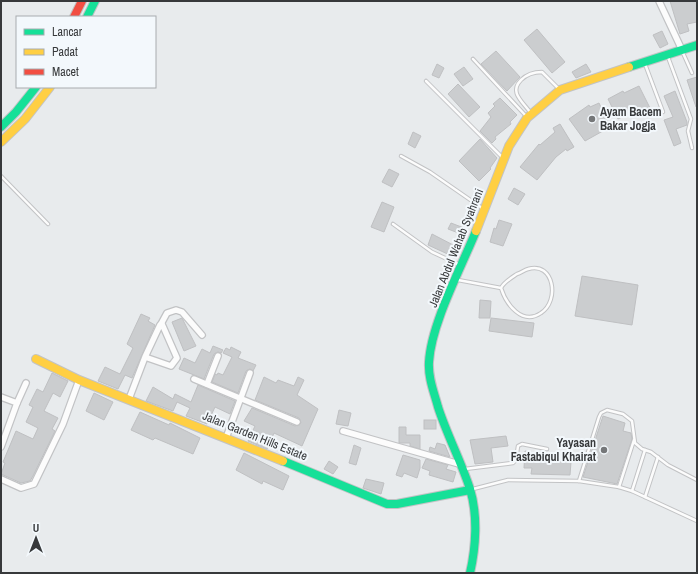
<svg xmlns="http://www.w3.org/2000/svg" width="698" height="574" font-family="'Archivo Narrow',sans-serif">
<rect width="100%" height="100%" fill="#e8ebed"/>
<g fill="#cbcdcf" stroke="#bfc0c2">
<path d="M670 1H697V22L687 24 689 31 680 34Z"/>
<path d="M537 29 565 62 552 73 524 40Z"/>
<path d="M662 31 668 44 660 48 653 35Z"/>
<path d="M496 51 520 77 507 91 481 64Z"/>
<path d="M437 64 444 68 439 78 432 75Z"/>
<path d="M586 64 591 72 576 78 572 72Z"/>
<path d="M464 67 473 79 463 86 454 74Z"/>
<path d="M697 77V107H696L687 80Z"/>
<path d="M458 84 480 107 469 117 448 94Z"/>
<path d="M639 86 650 108 638 114 636 110 618 119 608 99 623 91 624 93Z"/>
<path d="M675 91 687 122V125L676 129 681 143 674 146 664 120 673 117 664 96Z"/>
<path d="M500 98 517 115 510 122 511 124 495 137 496 139 492 143 480 131 491 117 488 113 495 106 493 104Z"/>
<path d="M599 103 610 127 585 141 569 119 589 105 590 107Z"/>
<path d="M560 124 574 147 567 151 566 149 556 157 537 180 520 167 539 144 540 145 555 132 553 128Z"/>
<path d="M413 132 421 136 415 148 408 144Z"/>
<path d="M480 139 497 158 490 168 491 169 479 181 459 161Z"/>
<path d="M389 169 399 174 392 187 382 182Z"/>
<path d="M514 188 525 194 518 205 508 199Z"/>
<path d="M382 202 394 207 384 232 371 227Z"/>
<path d="M499 220 512 224 503 246 490 242 494 228 496 229Z"/>
<path d="M451 223 464 228 461 234 448 229Z"/>
<path d="M432 234 457 247 452 256 428 245Z"/>
<path d="M582 276 638 285 632 325 575 316Z"/>
<path d="M480 300 491 301 490 318H479Z"/>
<path d="M141 314 150 318 148 321 155 325 132 378 125 375 118 389 98 381 105 367 120 374 133 348 127 344Z"/>
<path d="M182 318 196 346 184 351 172 322Z"/>
<path d="M491 318 534 323 532 337 489 331Z"/>
<path d="M213 346 223 350 221 353 218 352 214 354 204 379 179 369 184 358 195 363 202 349 210 353Z"/>
<path d="M231 347 241 352 238 358 256 365 253 371 250 369 246 371 238 393 212 382 215 374 217 375 218 373 223 375 232 357 223 353 226 348 230 350Z"/>
<path d="M52 373 68 381 60 397 53 393 44 411 58 418 52 429 55 431 33 476 30 481 21 483 1 474 5 463 3 462 16 431 33 439 38 428 26 422 33 407 29 405 37 389 43 392Z"/>
<path d="M264 377 276 383 278 380 294 386 298 377 304 380 297 395 318 409 302 446 274 433 267 449 248 441 255 426 244 421 252 408 295 426 301 423 299 418 255 400Z"/>
<path d="M198 385 235 401 230 414 215 407 207 424 186 416 190 408 177 402 173 411 146 401 153 387 173 399 175 394 191 402Z"/>
<path d="M94 393 113 402 104 420 86 411Z"/>
<path d="M339 410 351 413 348 426 336 424Z"/>
<path d="M140 412 169 425 170 423 200 438 193 454 155 438 153 440 131 430Z"/>
<path d="M603 416 625 423 623 431 631 433 632 439 617 484 583 477Z"/>
<rect x="424" y="420" width="12" height="9"/>
<path d="M399 427H406V435H420V449L410 446V443H399Z"/>
<path d="M506 436 508 446 491 448 493 462 475 464 470 440Z"/>
<path d="M437 443 445 445 450 457 429 451 430 447 435 449Z"/>
<path d="M354 445 361 448 356 465 349 463Z"/>
<path d="M525 451 531 452V457H542V460L571 462 570 475 531 474 532 468H524Z"/>
<path d="M244 453 289 476 283 490 263 481 262 484 236 470Z"/>
<path d="M403 455 420 460V468L417 478 404 473 402 477 396 475Z"/>
<path d="M426 459 448 465 446 469 456 472 453 482 429 475 430 471 422 468Z"/>
<path d="M329 461 338 467 333 474 324 469Z"/>
<path d="M366 479 384 483 381 494 363 488Z"/>
</g>
<g fill="none" stroke-linecap="round" stroke-linejoin="round">
<defs>
<g id="lane">
<path d="M683 53 692 73"/>
<path d="M668 57 691 119 688 131 692 148"/>
<path d="M473 59 526 116"/>
<path d="M645 64 663 112"/>
<path d="M426 81 502 157"/>
<path d="M530 112C522 101 509 92 521 80 527 74 534 72 542 72L558 88"/>
<path d="M401 156 430 172 482 208"/>
<path d="M1 176 48 224"/>
<path d="M393 224 432 252 460 265"/>
<path d="M458 280 501 288C504 282 511 278 517 274 521 273 524 270 528 269 554 261 560 301 541 313 522 326 506 304 501 288"/>
<path d="M465 469 513 463 516 460 518 446 522 444 547 449"/>
<path d="M697 480 668 465 651 452 642 449 635 443 632 421 623 414 607 410 601 413 599 417 579 481 619 487 632 491 697 521"/>
<path d="M619 487 634 440"/>
<path d="M473 489 508 480 579 481"/>
<path d="M632 491 645 450"/>
<path d="M645 497 658 457"/>
</g>
<g id="street">
<path d="M659 1 682 50"/>
<path d="M161 324 167 313 176 310 182 312 202 335"/>
<path d="M194 379 297 422"/>
<path d="M207 384 218 356"/>
<path d="M1 397 17 403 1 447"/>
<path d="M129 399 145 357 160 325 162 324 177 358 171 366 145 357"/>
<path d="M17 403 26 383"/>
<path d="M343 431 459 464"/>
<path d="M226 438 250 373"/>
<path d="M1 479 21 488 34 484 63 424 79 380"/>
</g>
<g id="fast">
<path d="M87 17 95 1"/>
<path d="M629 67 697 45"/>
<path d="M1 127 16 112 36 87"/>
<path d="M283 461 387 504H397L470 490"/>
<path d="M470 573C476 547 478 515 470 489 461 461 447 435 438 407 434 392 428 378 429 362 431 324 461 268 476 231"/>
</g>
<g id="slow">
<path d="M1 142 25 119 50 87"/>
<path d="M476 231 509 146 527 118 560 90 629 67"/>
<path d="M36 359 79 380 283 461"/>
</g>
<path id="jam" d="M74 17 82 1"/>
</defs>
<use href="#lane" stroke="#c2c3c5" stroke-width="4.5"/>
<use href="#street" stroke="#c2c3c5" stroke-width="8"/>
<use href="#fast" stroke="#c2c3c5" stroke-width="10"/>
<use href="#slow" stroke="#c2c3c5" stroke-width="10"/>
<use href="#jam" stroke="#c2c3c5" stroke-width="10"/>
<use href="#lane" stroke="#fcfcfc" stroke-width="2.5"/>
<use href="#street" stroke="#fcfcfc" stroke-width="5.5"/>
<use href="#fast" stroke="#16e098" stroke-width="8"/>
<use href="#slow" stroke="#ffcf43" stroke-width="8"/>
<use href="#jam" stroke="#f24e42" stroke-width="8"/>
</g>
<g fill="#757779" stroke="#f3f8fc" stroke-width="1.5">
<circle cx="592" cy="119" r="4"/>
<circle cx="604" cy="450" r="4"/>
</g>
<g text-anchor="middle" stroke-width="4" stroke-linejoin="round" paint-order="stroke">
<g font-size="12" font-weight="bold" fill="#37393b" stroke="#f3f8fc" text-anchor="start">
<text x="600" y="116">Ayam Bacem<tspan x="600" dy="14">Bakar Jogja</tspan></text>
<text x="596" y="447" text-anchor="end">Yayasan<tspan x="596" dy="14">Fastabiqul Khairat</tspan></text>
</g>
<g font-size="12" fill="#37393b" stroke="#f3f8fc">
<text transform="translate(456 248) rotate(-68)" y="4">Jalan Abdul Wahab Syahrani</text>
<text transform="translate(255 436) rotate(22)" y="4">Jalan Garden Hills Estate</text>
</g>
</g>
<rect width="698" height="574" fill="none" stroke="#37393b" stroke-width="4"/>
<rect x="16" y="16" width="140" height="72" fill="#f3f8fc" stroke="#a8acaf"/>
<rect x="24" y="29" width="20" height="6" fill="#16e098" stroke="#a8acaf"/>
<text x="52" y="36" font-size="12" fill="#37393b">Lancar</text>
<rect x="24" y="49" width="20" height="6" fill="#ffcf43" stroke="#a8acaf"/>
<text x="52" y="56" font-size="12" fill="#37393b">Padat</text>
<rect x="24" y="69" width="20" height="6" fill="#f24e42" stroke="#a8acaf"/>
<text x="52" y="76" font-size="12" fill="#37393b">Macet</text>
<g transform="translate(36 538)" stroke="#f3f8fc" stroke-width="3" paint-order="stroke">
<path d="M0-3L7 15L0 10L-7 15Z" fill="#37393b"/>
<text y="-6" font-size="11" font-weight="bold" text-anchor="middle" fill="#37393b">U</text>
</g>
</svg>
